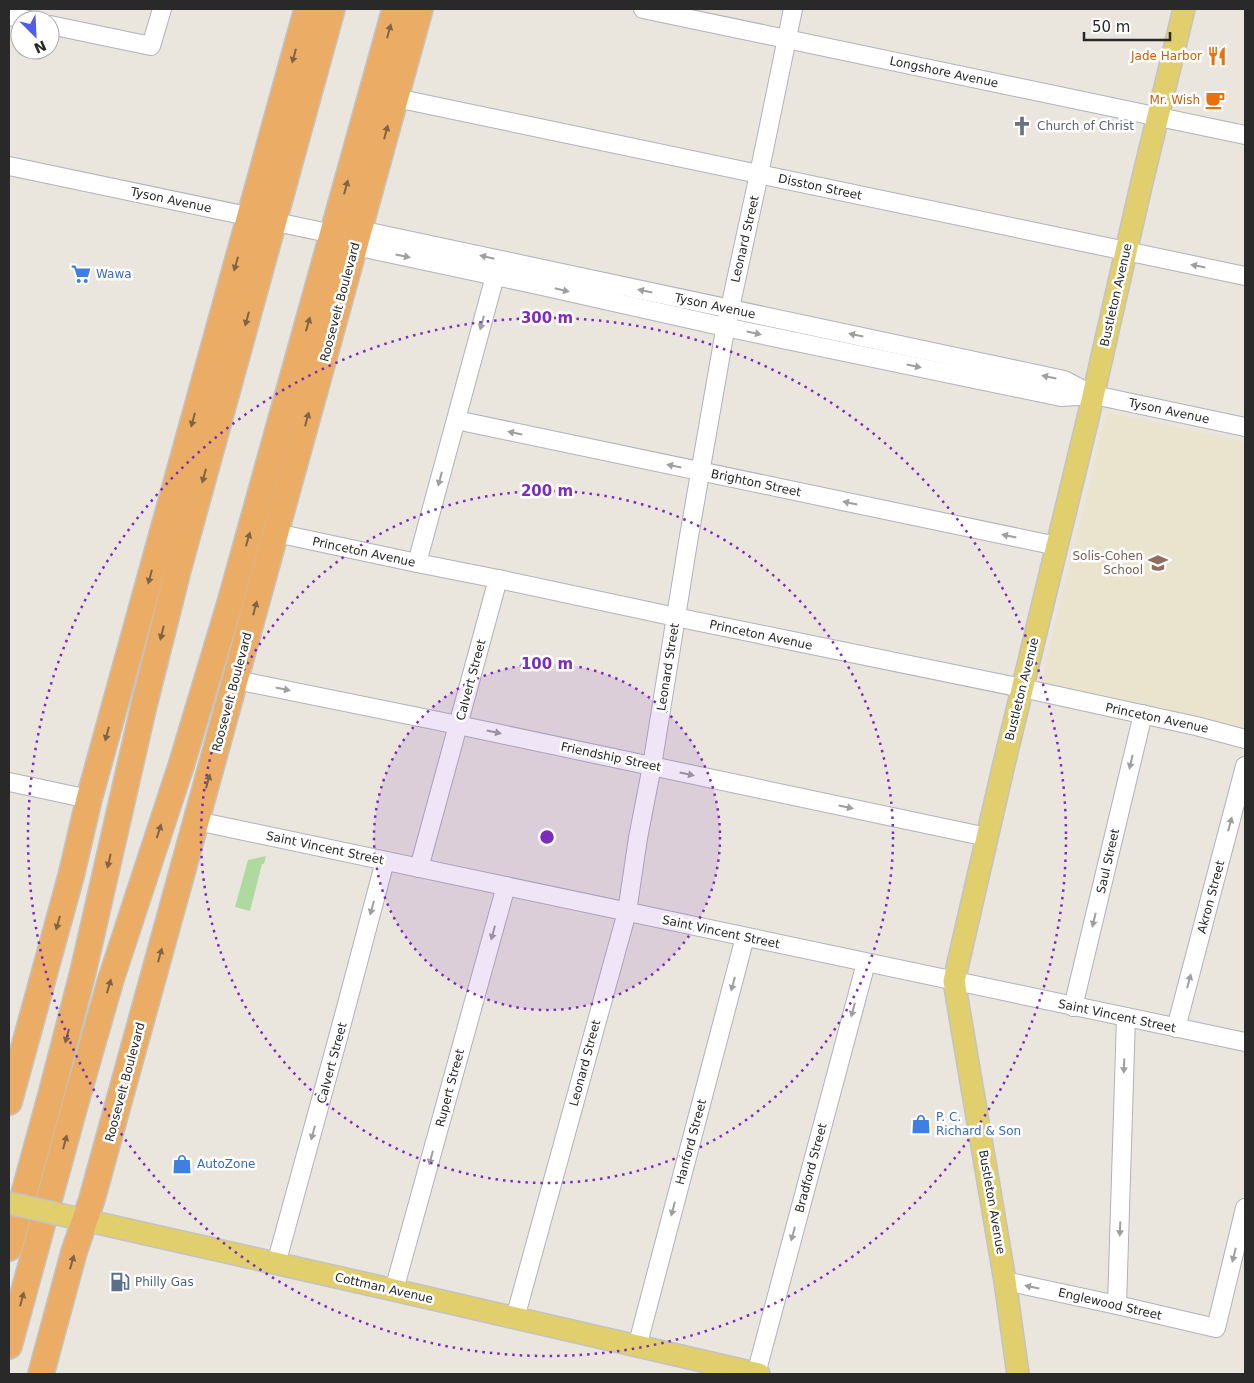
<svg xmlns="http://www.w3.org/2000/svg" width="1254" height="1383" font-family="'DejaVu Sans',sans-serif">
<rect width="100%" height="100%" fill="#eae5dd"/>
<path fill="#eae3ce" d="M1107 412 1245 442V728L1041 685Z"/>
<path fill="#aeda9f" d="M266 856 264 864H262L250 911 235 907 248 860Z"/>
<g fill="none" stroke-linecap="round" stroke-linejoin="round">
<defs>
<g id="minor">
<path d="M643 9 1245 135"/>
<path d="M9 16 29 20"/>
<path d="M50 25 151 46 162 9"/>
<path d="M396 98 1245 276"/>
<path d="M9 166 333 234 355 246 533 284 725 327 1061 397 1094 395 1245 427"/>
<path d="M349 231 360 230 1064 380 1093 395"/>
<path d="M456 420 1057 546"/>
<path d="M276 533 417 563 498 579 690 620 1022 688 1196 726 1245 739"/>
<path d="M417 563 495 276"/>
<path d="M236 680 458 725 987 837"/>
<path d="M9 782 89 799"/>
<path d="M197 821 1245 1042"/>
<path d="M419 868 498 579"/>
<path d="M1073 1007 1143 714"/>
<path d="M1176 1028 1245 766"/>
<path d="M276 1264 339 1034 385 861"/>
<path d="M1005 1281 1117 1305 1216 1328 1245 1208"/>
<path d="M394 1290 506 886"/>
<path d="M1117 1305 1126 1017"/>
<path d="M515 1318 627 912 638 838 652 766 688 542 724 336 759 174 793 9"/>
<path d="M637 1347 745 937"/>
<path d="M756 1374 866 963"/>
</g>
<g id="major">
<path d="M58 1214 394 1290 759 1374"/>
<path d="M1018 1374 1005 1281 954 981 1003 768 1088 418 1141 186 1184 9"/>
</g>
<g id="highway">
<path d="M9 1102 71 876 89 799 307 9"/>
<path d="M9 1248 51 1095 83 972 144 705 178 570 332 9"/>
<path d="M9 1346 76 1101 111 979 181 766 230 603 395 9"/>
<path d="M41 1374 74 1252 92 1199 420 9"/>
</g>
</defs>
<use href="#minor" stroke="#b0b2bb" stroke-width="20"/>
<use href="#major" stroke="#c3c3c3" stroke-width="24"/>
<use href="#highway" stroke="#c3c3c3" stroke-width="28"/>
<use href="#minor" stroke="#fff" stroke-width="18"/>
<use href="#major" stroke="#e0cf6c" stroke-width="21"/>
<use href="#highway" stroke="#ebac66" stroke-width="25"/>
<defs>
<path id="major-bridge" d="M9 1203 58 1214"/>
</defs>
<use href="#major-bridge" stroke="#c3c3c3" stroke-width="24" stroke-linecap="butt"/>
<use href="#major-bridge" stroke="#e0cf6c" stroke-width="21"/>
</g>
<defs><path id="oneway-solid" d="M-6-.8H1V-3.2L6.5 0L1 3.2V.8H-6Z" transform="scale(1.25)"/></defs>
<g fill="#806444">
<use href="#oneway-solid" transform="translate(389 31) rotate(-75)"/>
<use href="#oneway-solid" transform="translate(294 56) rotate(105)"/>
<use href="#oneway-solid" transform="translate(386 132) rotate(-75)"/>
<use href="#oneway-solid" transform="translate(346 187) rotate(-75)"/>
<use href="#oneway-solid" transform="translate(236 264) rotate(106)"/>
<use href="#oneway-solid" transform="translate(247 319) rotate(105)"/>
<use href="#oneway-solid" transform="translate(308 324) rotate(-74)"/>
<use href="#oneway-solid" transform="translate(307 419) rotate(-75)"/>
<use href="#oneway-solid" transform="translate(193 420) rotate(105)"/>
<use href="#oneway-solid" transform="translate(204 476) rotate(105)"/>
<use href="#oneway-solid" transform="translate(248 539) rotate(-74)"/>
<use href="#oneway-solid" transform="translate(150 577) rotate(105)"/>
<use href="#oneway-solid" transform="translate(255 608) rotate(-75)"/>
<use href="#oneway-solid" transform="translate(162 633) rotate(104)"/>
<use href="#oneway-solid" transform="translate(107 734) rotate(105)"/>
<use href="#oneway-solid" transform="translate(208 781) rotate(-75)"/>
<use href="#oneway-solid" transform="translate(159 831) rotate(-72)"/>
<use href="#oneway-solid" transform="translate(109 861) rotate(103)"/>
<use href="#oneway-solid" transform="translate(58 923) rotate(105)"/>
<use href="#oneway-solid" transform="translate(160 955) rotate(-75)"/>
<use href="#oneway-solid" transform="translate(109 986) rotate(-74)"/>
<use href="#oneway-solid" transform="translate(67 1036) rotate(105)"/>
<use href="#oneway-solid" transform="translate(65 1142) rotate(-75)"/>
<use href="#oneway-solid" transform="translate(72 1262) rotate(-74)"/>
<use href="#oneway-solid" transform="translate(22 1299) rotate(-75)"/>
</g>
<g fill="#9f9f9f">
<use href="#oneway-solid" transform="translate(403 256) rotate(12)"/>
<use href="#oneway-solid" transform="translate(487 257) rotate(-167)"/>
<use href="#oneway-solid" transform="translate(1198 266) rotate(-169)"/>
<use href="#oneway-solid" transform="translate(562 290) rotate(13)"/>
<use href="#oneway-solid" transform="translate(645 291) rotate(-168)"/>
<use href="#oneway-solid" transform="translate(482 323) rotate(105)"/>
<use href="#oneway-solid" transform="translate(754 333) rotate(12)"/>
<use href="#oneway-solid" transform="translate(856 335) rotate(-168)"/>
<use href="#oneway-solid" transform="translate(914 366) rotate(12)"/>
<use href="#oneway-solid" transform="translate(1049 377) rotate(-168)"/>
<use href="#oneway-solid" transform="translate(515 433) rotate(-168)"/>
<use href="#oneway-solid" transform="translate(674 466) rotate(-168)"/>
<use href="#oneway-solid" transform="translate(440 479) rotate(105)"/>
<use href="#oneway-solid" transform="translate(850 503) rotate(-168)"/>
<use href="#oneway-solid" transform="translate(1009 536) rotate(-168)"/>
<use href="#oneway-solid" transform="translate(283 689) rotate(12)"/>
<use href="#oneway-solid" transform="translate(494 732) rotate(12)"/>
<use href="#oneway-solid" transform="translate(1131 762) rotate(103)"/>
<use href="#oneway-solid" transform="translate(687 774) rotate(12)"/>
<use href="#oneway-solid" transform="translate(846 807) rotate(12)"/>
<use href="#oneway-solid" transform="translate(1230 824) rotate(-75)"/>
<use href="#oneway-solid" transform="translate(372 908) rotate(105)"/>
<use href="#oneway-solid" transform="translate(1094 920) rotate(103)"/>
<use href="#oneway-solid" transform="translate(493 933) rotate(105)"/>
<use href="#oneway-solid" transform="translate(1189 981) rotate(-75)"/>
<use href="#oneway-solid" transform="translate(733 984) rotate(105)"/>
<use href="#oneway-solid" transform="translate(853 1010) rotate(105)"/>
<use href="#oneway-solid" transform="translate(1124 1066) rotate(92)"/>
<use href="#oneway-solid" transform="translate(313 1133) rotate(105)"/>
<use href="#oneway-solid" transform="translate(431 1158) rotate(105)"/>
<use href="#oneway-solid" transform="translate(673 1209) rotate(105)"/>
<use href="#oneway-solid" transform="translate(1120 1229) rotate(92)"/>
<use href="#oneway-solid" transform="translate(793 1234) rotate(105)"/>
<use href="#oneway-solid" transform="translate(1234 1255) rotate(104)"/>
<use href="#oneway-solid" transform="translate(1032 1287) rotate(-168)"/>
</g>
<circle cx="547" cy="837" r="173" fill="#7b2cbf" fill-opacity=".12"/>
<g fill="none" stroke="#7b2cbf" stroke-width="2.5" stroke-dasharray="2.5 5">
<circle cx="547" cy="837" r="173"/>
<circle cx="547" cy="837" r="346"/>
<circle cx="547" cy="837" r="519"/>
</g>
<defs>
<symbol id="restaurant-bare" viewBox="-9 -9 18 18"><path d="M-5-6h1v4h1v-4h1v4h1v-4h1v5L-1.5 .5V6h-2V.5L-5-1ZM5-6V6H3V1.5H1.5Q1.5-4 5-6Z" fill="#e8710a" stroke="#fff" stroke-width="2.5" paint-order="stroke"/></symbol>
<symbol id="cafe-bare" viewBox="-9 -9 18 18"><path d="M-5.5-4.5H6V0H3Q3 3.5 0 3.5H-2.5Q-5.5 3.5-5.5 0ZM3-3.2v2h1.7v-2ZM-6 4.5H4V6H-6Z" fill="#e8710a" stroke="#fff" stroke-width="2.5" paint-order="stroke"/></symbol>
<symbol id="church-bare" viewBox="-9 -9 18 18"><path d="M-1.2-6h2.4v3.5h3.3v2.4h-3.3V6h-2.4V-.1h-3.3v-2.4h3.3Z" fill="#6b7280" stroke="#fff" stroke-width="2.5" paint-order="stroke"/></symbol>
<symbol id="supermarket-bare" viewBox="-9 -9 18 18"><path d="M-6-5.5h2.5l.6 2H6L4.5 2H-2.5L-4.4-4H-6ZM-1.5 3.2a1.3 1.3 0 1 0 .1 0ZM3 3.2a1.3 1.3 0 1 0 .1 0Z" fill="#3f7fe0" stroke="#fff" stroke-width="2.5" paint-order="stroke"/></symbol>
<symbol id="school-bare" viewBox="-9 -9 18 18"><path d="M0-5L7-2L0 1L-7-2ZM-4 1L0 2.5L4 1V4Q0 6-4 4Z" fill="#8d6e63" stroke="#fff" stroke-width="2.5" paint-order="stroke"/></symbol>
<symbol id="shop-bare" viewBox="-9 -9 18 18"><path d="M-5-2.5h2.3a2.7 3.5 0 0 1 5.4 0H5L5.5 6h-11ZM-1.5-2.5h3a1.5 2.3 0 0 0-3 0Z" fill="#3f7fe0" stroke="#fff" stroke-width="2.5" paint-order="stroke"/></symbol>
<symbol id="fuel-bare" viewBox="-9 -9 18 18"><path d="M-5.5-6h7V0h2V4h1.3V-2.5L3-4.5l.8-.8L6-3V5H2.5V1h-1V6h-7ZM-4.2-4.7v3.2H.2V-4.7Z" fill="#5c6f8a" stroke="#fff" stroke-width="2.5" paint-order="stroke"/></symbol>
</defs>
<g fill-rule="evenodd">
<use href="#restaurant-bare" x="1203" y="42" width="28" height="28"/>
<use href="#cafe-bare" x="1201" y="86" width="28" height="28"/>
<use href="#church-bare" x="1008" y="112" width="28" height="28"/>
<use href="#supermarket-bare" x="67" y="260" width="28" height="28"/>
<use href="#school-bare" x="1144" y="549" width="28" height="28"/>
<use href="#shop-bare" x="907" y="1110" width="28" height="28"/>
<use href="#shop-bare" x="168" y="1150" width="28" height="28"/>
<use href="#fuel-bare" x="106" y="1268" width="28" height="28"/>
</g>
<g text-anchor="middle" stroke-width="5" stroke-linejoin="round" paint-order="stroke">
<g font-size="12" fill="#c56008" stroke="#fff" text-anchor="end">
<text x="1202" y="60">Jade Harbor</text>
<text x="1200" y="104">Mr. Wish</text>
</g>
<g font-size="12" fill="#292929" stroke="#fff">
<text transform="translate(944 72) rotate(12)" y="4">Longshore Avenue</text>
<text transform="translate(820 187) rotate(12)" y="4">Disston Street</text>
<text transform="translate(171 200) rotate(12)" y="4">Tyson Avenue</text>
<text transform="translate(745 239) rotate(-77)" y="4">Leonard Street</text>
<text transform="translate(1116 295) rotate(-77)" y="4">Bustleton Avenue</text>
<text transform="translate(340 302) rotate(-75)" y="4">Roosevelt Boulevard</text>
<text transform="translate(715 306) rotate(12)" y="4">Tyson Avenue</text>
<text transform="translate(1169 411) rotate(12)" y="4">Tyson Avenue</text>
<text transform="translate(756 483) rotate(12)" y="4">Brighton Street</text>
<text transform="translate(364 552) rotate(12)" y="4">Princeton Avenue</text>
<text transform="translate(761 635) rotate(12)" y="4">Princeton Avenue</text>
<text transform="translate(668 667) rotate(-81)" y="4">Leonard Street</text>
<text transform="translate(471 680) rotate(-75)" y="4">Calvert Street</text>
<text transform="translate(1022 689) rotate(-76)" y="4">Bustleton Avenue</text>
<text transform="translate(232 692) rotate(-75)" y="4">Roosevelt Boulevard</text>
<text transform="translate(1157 718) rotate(12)" y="4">Princeton Avenue</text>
<text transform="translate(611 757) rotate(12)" y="4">Friendship Street</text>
<text transform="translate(325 848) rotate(12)" y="4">Saint Vincent Street</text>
<text transform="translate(1108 861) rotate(-77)" y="4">Saul Street</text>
<text transform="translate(1211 897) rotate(-75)" y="4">Akron Street</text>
<text transform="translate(721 932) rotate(12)" y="4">Saint Vincent Street</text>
<text transform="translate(1117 1016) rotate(12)" y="4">Saint Vincent Street</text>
<text transform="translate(332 1063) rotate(-75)" y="4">Calvert Street</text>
<text transform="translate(585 1063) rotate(-75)" y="4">Leonard Street</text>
<text transform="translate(125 1082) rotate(-75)" y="4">Roosevelt Boulevard</text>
<text transform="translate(450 1088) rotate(-75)" y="4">Rupert Street</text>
<text transform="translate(691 1142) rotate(-75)" y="4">Hanford Street</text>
<text transform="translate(811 1168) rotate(-75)" y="4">Bradford Street</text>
<text transform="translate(992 1202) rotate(80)" y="4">Bustleton Avenue</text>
<text transform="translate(384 1288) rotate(13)" y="4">Cottman Avenue</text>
<text transform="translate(1110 1304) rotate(13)" y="4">Englewood Street</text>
</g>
<g font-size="12" fill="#5b616d" stroke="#fff" text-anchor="start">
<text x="1037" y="130">Church of Christ</text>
</g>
<g font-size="12" fill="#366cbe" stroke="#fff" text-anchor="start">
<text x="96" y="278">Wawa</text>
<text x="936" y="1121">P. C.<tspan x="936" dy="14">Richard &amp; Son</tspan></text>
<text x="197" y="1168">AutoZone</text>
</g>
<g font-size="12" fill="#785e54" stroke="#fff" text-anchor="end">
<text x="1143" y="560">Solis-Cohen<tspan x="1143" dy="14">School</tspan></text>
</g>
<g font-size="12" fill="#4e5e75" stroke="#fff" text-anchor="start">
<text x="135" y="1286">Philly Gas</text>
</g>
</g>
<circle cx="547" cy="837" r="8" fill="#7b2cbf" stroke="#fff" stroke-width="2.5"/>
<g font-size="15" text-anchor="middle" font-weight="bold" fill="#7b2cbf" stroke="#fff" stroke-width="5" stroke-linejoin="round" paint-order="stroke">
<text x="547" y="323">300 m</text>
<text x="547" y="496">200 m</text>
<text x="547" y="669">100 m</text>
</g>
<rect width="1254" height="1383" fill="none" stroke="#292929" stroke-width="20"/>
<g transform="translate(35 35) rotate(156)"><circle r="24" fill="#ffffff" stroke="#a9a9a9"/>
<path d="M0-4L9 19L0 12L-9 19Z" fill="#4f5de5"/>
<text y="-8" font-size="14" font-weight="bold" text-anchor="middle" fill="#292929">N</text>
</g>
<path d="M1084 32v8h86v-8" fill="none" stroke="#292929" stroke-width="2.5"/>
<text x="1092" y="32" font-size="15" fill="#292929" stroke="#ffffff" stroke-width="4" paint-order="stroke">50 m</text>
</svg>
